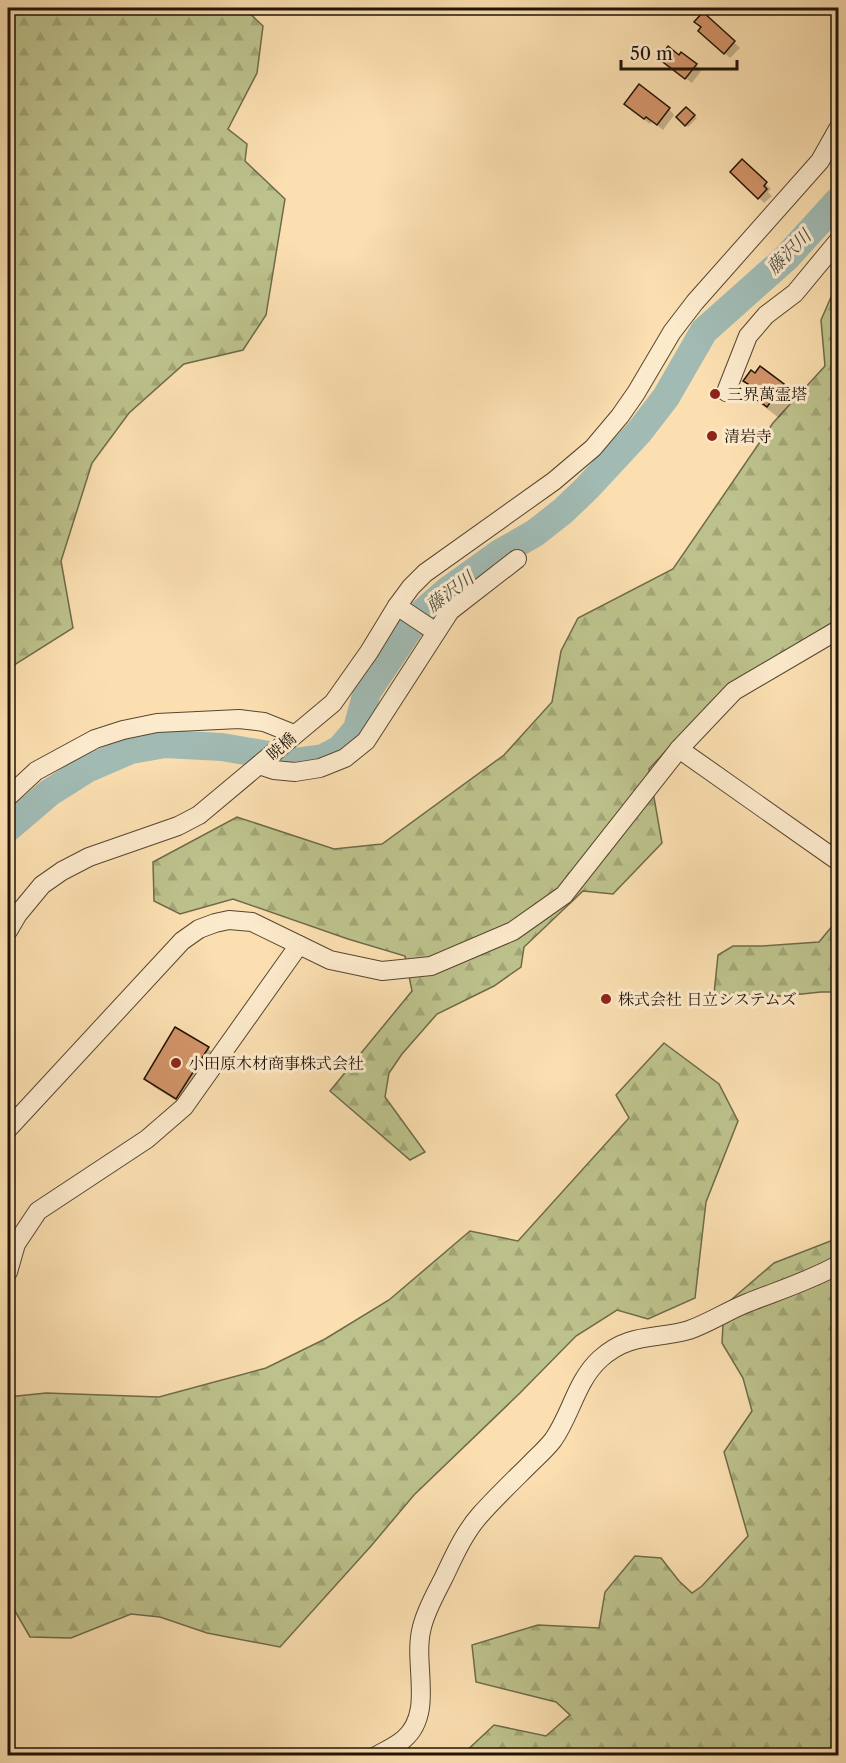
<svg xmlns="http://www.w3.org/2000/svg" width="846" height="1763" font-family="'Libre Caslon Text','Noto Serif JP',serif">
<defs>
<pattern id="forest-firs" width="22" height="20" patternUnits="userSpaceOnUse" patternTransform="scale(1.5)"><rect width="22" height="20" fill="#bdc28c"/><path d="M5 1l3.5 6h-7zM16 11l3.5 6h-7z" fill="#a2a677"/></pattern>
</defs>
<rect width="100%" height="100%" fill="#fbdfb0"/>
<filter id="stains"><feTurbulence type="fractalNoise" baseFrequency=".00333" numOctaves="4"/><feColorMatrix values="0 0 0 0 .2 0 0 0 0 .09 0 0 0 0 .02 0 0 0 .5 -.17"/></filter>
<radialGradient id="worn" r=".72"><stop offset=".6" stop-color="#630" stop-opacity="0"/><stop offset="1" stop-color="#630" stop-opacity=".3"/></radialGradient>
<g fill="url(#forest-firs)" stroke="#6e6a4a" stroke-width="1.5">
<path d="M8 8H244L263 26 257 73 228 129 247 144 245 161 285 199 266 315 243 350 184 364 129 413 92 463 61 561 73 628 8 669Z"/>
<path d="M838 281V619L716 697 649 769 662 843 613 894 583 891 524 947 521 967 494 986 437 1014 402 1054 389 1073 385 1097 425 1152 410 1160 330 1091 412 991 405 956 348 939 233 899 180 914 154 901 153 862 237 817 334 849 382 844 504 755 552 702 561 651 578 618 673 569 773 423 825 366 821 320Z"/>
<path d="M838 919V992H821L783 996 714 994 718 955 733 946H762L819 942Z"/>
<path d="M664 1043 719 1084 738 1121 706 1202 695 1298 648 1319 617 1310 576 1336 520 1393 414 1495 371 1546 280 1647 207 1633 160 1617 131 1614 71 1638 30 1637 8 1599V1397L46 1393 159 1397 266 1368 325 1339 389 1300 470 1231 518 1241 629 1118 616 1095Z"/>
<path d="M838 1238V1755L461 1756 494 1725 546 1736 570 1715 556 1702 476 1682 472 1645 538 1625 599 1628 605 1592 635 1556 661 1558 679 1581 692 1593 702 1586 748 1536 724 1452 752 1411 743 1378 722 1343 724 1306 774 1263Z"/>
</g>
<g fill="#0003">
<path d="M703 14 740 48 730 58 705 36 702 28Z"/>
<path d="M679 57 696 65 701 71 692 83 667 64Z"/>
<path d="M631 109H669L674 115 663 130 652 121 650 124Z"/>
<path d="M686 109 697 118 688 127 678 117Z"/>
<path d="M742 161 771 189 768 192 772 196 764 203 732 172Z"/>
<path d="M755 375 783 385 795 396 779 418 758 402 746 390Z"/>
<path d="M208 1048 216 1057 185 1106 154 1087 145 1079Z"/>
</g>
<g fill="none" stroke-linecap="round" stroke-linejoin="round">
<path stroke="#a1bbb4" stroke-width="28" d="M8 828 49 793 87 769 131 750 165 744 222 747 274 756 294 762 323 758 340 749 357 729 367 692 417 617 447 591 500 553 535 533 563 511 587 488 639 432 666 397 704 331 786 258 838 201"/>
</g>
<g fill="#d39469" stroke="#201307" stroke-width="1.5">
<path d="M703 12 735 41 724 54 698 31 701 27 694 22Z"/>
<path d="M668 46 679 55 681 52 697 64 685 79 659 59Z"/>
<path d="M639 84 670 108 657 125 646 117 644 119 624 104Z"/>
<path d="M686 107 695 115 685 126 676 117Z"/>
<path d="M742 159 767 182 764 186 767 189 758 199 730 172Z"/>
<path d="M760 366 784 384 767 407 744 390 748 384 743 381 751 370 755 373Z"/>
<path d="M175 1027 209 1047 176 1099 144 1079Z"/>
</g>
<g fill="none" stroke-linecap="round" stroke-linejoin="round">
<defs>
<g id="minor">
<path d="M726 392 748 336 766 315 795 293 838 241"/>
<path d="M397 606 436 632"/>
<path d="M679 749 838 861"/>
<path d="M259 765 274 770 295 772 320 768 345 758 366 741 450 611 517 559"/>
<path d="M8 797 36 771 95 739 123 730 157 723 239 719 264 722 294 734"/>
<path d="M8 931 18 914 42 885 62 871 89 857 178 826 199 815 333 703 369 652 397 606 411 587 425 573 554 481 593 448 620 416 636 393 672 332 695 302 820 161 838 129"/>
<path d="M8 1129 182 941 199 929 215 923 229 920 252 922 330 960 382 971 431 966 513 931 564 895 679 749 734 691 838 630"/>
<path d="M8 1272 16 1244 38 1211 147 1139 184 1107 299 945"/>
<path d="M376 1756C385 1751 396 1746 404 1739 435 1712 412 1663 422 1627 426 1610 436 1593 444 1577 454 1556 464 1533 480 1515 496 1497 514 1480 531 1463 538 1456 546 1449 553 1440 571 1415 576 1381 600 1359 629 1332 656 1340 689 1330 709 1323 727 1311 747 1303 777 1291 809 1281 838 1265"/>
</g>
</defs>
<use href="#minor" stroke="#574631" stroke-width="20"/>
<use href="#minor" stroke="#fceacc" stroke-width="18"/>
</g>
<g fill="#8f2418" stroke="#fceacc" stroke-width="2">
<circle cx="715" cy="394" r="6"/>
<circle cx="712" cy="436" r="6"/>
<circle cx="606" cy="999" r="6"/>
<circle cx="176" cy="1063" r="6"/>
</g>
<g text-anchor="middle" stroke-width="6" stroke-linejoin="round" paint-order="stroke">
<g font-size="16" fill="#201307" stroke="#fceacc" text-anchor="start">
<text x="727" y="400">三界萬霊塔</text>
<text x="724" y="442">清岩寺</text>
<text x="618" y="1005">株式会社 日立システムズ</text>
<text x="188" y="1069">小田原木材商事株式会社</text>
</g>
<g font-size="16" fill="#201307" stroke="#fceacc">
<text transform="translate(281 746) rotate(-41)" y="6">暁橋</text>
</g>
<g font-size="18" font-style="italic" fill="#4d4e44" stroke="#fceacc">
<text transform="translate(789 252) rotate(-45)" y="6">藤沢川</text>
<text transform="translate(450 592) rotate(-37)" y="6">藤沢川</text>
</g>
</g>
<rect width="846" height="1763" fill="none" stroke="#fbdfb0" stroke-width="30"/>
<rect x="9" y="9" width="828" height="1745" fill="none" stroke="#201307" stroke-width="3"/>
<rect x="15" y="15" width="816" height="1733" fill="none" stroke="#201307" stroke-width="1.5"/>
<path d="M621 60v9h116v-9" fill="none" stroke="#201307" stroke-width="3"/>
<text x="630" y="60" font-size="18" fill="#201307" stroke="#fceacc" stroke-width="4.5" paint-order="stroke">50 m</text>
<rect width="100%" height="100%" filter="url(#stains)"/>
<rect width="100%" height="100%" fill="url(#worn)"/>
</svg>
